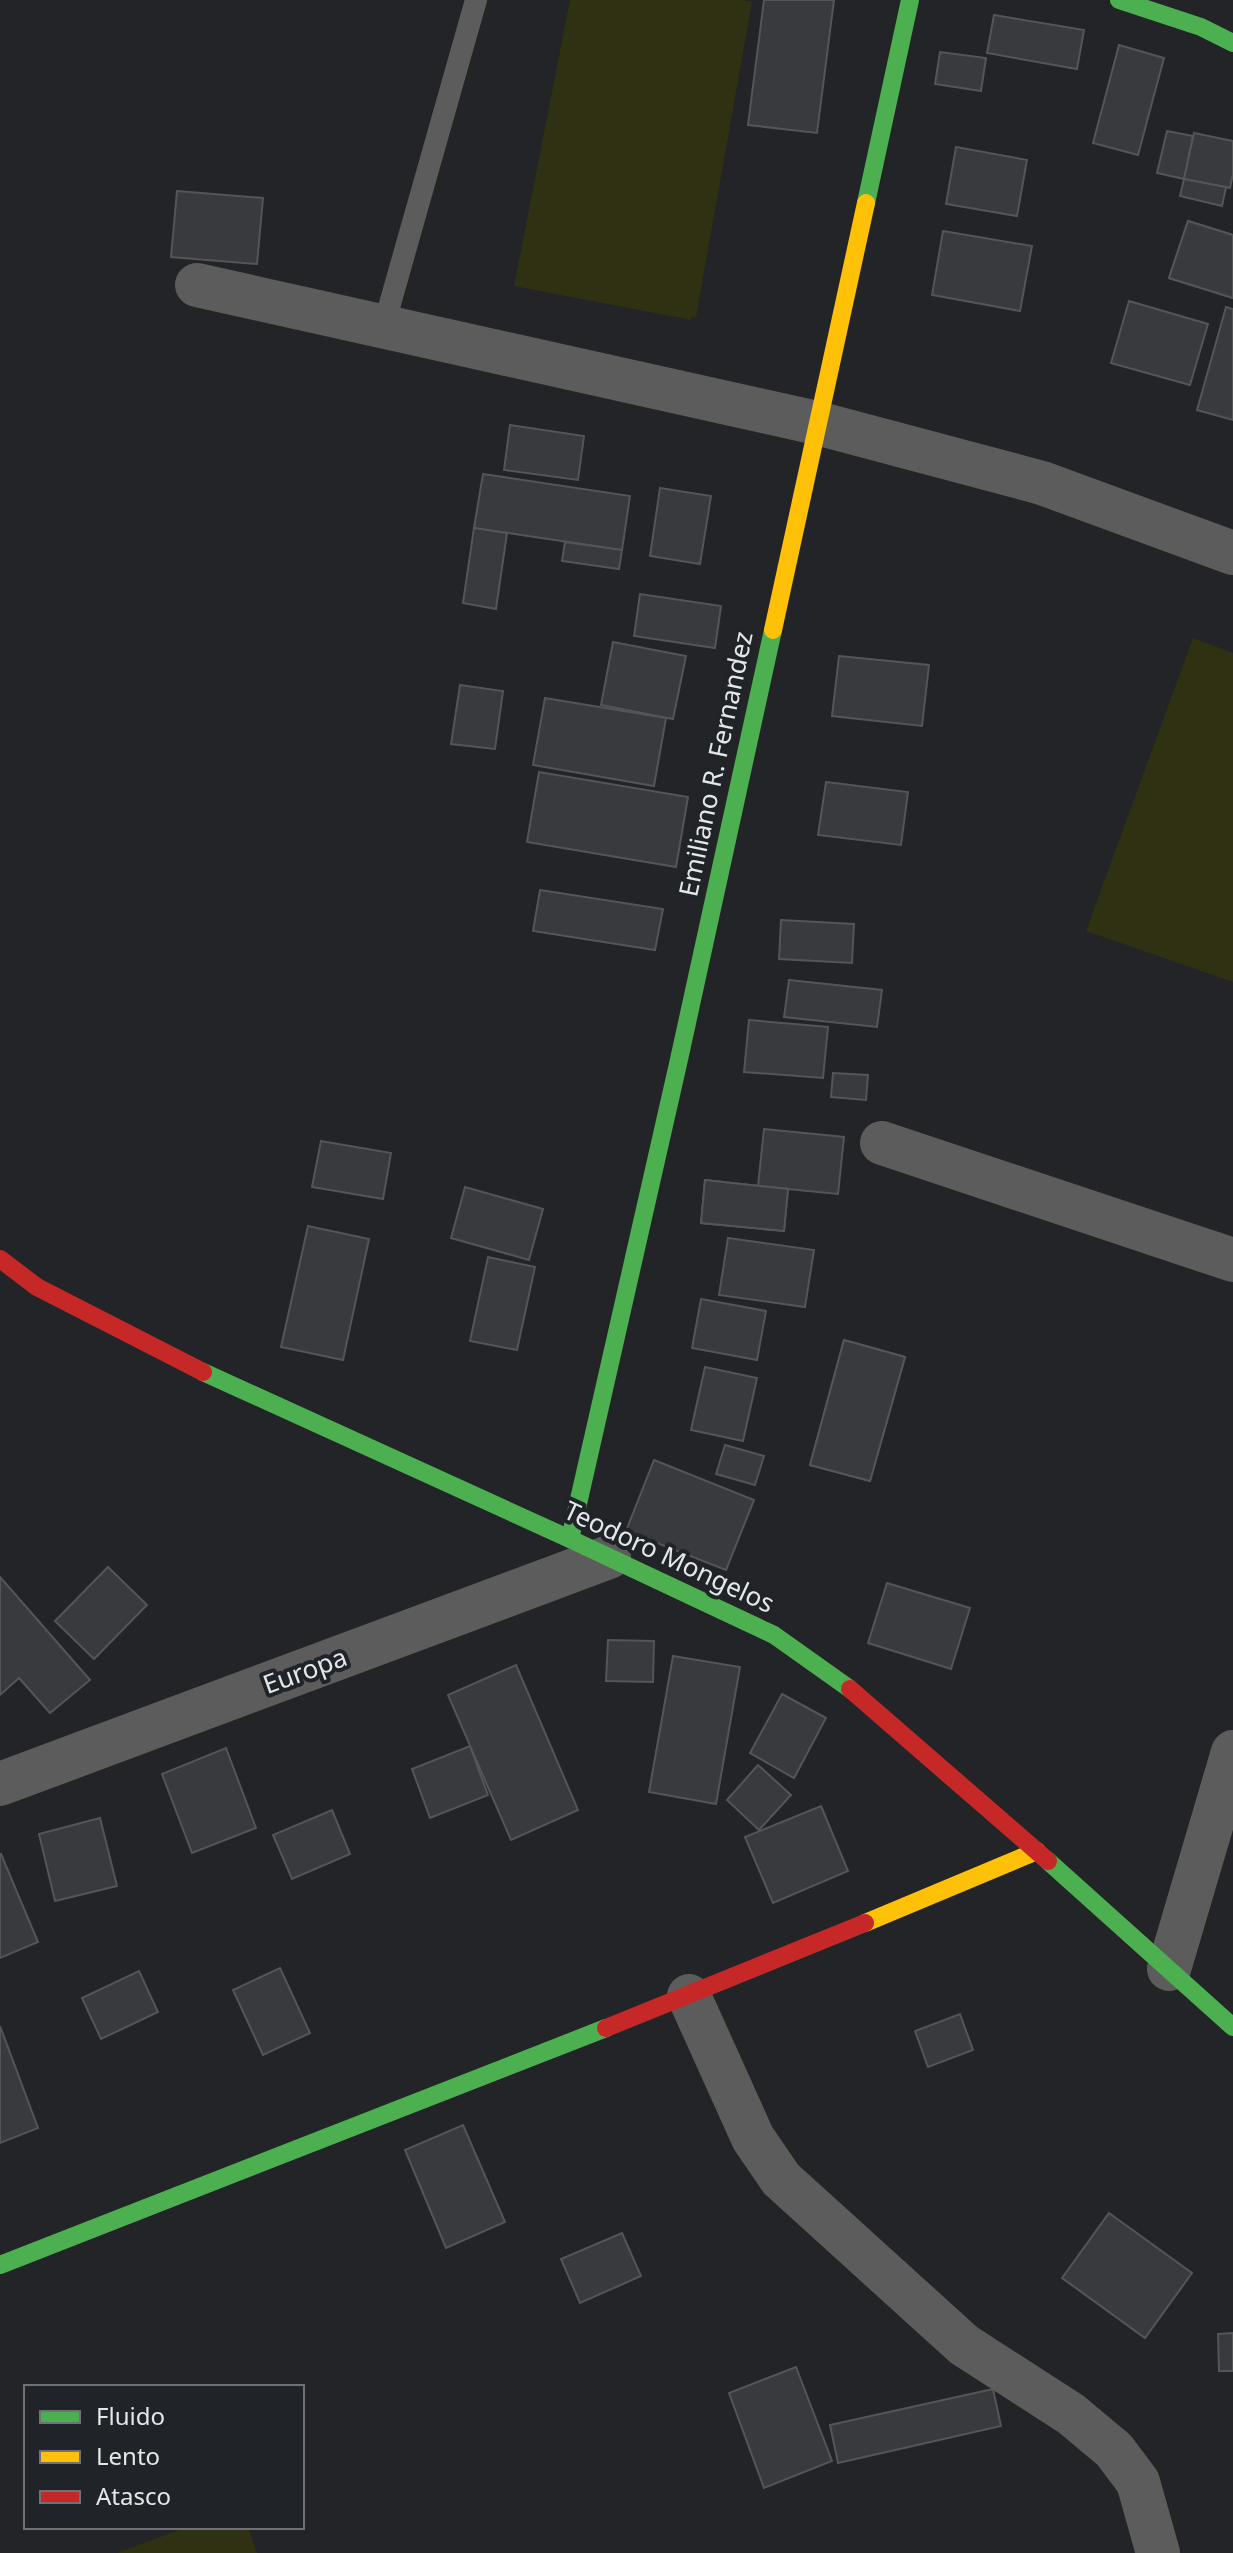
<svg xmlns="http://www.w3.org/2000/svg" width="1233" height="2553" font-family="'Noto Sans',sans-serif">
<rect width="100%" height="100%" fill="#222427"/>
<g fill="#2f3112">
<path d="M570 0H742L752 2 696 317H691V320L514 286Z"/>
<path d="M1193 638 1233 653V982L1086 931Z"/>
<path d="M187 2527H248L257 2553H117Z"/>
</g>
<g fill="#393a3d" stroke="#535557" stroke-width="2">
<path d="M764 0H834L817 133 748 125Z"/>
<path d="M994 15 1084 30 1077 69 987 53Z"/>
<path d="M1119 45 1164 58 1138 155 1093 143Z"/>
<path d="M940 52 986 58 981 91 935 84Z"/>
<path d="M1167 131 1193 136 1184 179 1157 173Z"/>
<path d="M1194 133 1233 141V174L1230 188 1184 179Z"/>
<path d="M956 147 1027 160 1017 216 946 204Z"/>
<path d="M1184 179 1226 187 1222 206 1180 196Z"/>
<path d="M177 191 263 198 257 264 171 257Z"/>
<path d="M1188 221 1233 235V298L1169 278Z"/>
<path d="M1188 221 1233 235V298L1169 278Z"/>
<path d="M943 231 1032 246 1020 311 932 295Z"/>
<path d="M1129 301 1208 324 1190 385 1111 363Z"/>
<path d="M1226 307 1233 309V420L1197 410Z"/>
<path d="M510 425 584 436 578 480 504 470Z"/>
<path d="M483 474 630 496 622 550 474 528Z"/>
<path d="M660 488 711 496 700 564 650 556Z"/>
<path d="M474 528 507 533 496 609 463 603Z"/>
<path d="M565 542 622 550 619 569 562 561Z"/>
<path d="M640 594 721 606 715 648 634 636Z"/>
<path d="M613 642 686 656 673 719 601 705Z"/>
<path d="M839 656 929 665 922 726 832 716Z"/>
<path d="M460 685 503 691 495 749 451 744Z"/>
<path d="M545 698 666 718 654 786 533 765Z"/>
<path d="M539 772 688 797 676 867 527 842Z"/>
<path d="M826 782 908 792 901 845 818 835Z"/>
<path d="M540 890 663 909 655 950 533 931Z"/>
<path d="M781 920 854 924 852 963 779 959Z"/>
<path d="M789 980 882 990 877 1027 784 1017Z"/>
<path d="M749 1020 828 1027 823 1078 744 1072Z"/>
<path d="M833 1073 868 1075 866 1100 831 1097Z"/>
<path d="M764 1129 844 1137 838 1194 758 1186Z"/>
<path d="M321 1141 391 1153 383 1199 312 1187Z"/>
<path d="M705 1180 788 1189 784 1231 701 1223Z"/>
<path d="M705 1180 788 1189 784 1231 701 1223Z"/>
<path d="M465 1187 543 1209 529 1260 451 1238Z"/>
<path d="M308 1226 369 1239 343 1360 281 1347Z"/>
<path d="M728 1238 814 1250 805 1307 719 1295Z"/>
<path d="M488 1257 535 1267 517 1350 470 1341Z"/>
<path d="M701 1299 766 1311 757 1360 692 1348Z"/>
<path d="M844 1340 905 1357 870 1481 810 1465Z"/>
<path d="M844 1340 905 1357 870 1481 810 1465Z"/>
<path d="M705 1367 757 1378 743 1441 691 1430Z"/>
<path d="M725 1445 764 1456 755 1485 716 1474Z"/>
<path d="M654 1460 754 1500 726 1570 626 1531Z"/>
<path d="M108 1567 147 1605 94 1659 55 1621Z"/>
<path d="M0 1577 90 1680 50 1713 19 1678 0 1695Z"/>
<path d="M887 1583 970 1608 951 1669 868 1643Z"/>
<path d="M608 1640 654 1641 653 1682 606 1681Z"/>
<path d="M673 1656 740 1667 716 1804 649 1792Z"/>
<path d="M516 1665 578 1810 511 1840 448 1695Z"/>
<path d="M782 1694 826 1718 794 1778 750 1753Z"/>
<path d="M470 1746 488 1795 430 1818 412 1769Z"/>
<path d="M226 1748 256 1828 192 1853 162 1774Z"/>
<path d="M758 1765 791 1795 759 1830 727 1800Z"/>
<path d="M821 1806 848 1871 773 1903 745 1837Z"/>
<path d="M332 1810 350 1854 292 1879 273 1835Z"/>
<path d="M100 1818 117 1886 55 1901 39 1834Z"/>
<path d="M1 1854 38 1942 0 1958V1855Z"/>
<path d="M280 1968 310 2033 263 2055 233 1990Z"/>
<path d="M139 1971 158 2012 101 2039 82 1998Z"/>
<path d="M960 2014 973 2050 928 2067 915 2031Z"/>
<path d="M0 2026 38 2128 0 2143Z"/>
<path d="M463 2125 505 2222 446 2248 405 2150Z"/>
<path d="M1109 2213 1192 2273 1145 2338 1062 2278Z"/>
<path d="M622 2233 641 2276 580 2303 561 2259Z"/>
<path d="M1233 2333V2371H1219L1218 2334Z"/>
<path d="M796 2367 832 2461 764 2488 729 2393Z"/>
<path d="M993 2389 1001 2426 838 2463 830 2425Z"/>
</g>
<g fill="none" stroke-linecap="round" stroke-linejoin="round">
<path stroke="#5d5c5d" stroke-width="22" d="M384 325 476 0"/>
<g stroke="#5d5c5d" stroke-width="44">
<path d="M197 285 817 423 1042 483 1233 553"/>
<path d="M882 1143 1233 1260"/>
<path d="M0 1784 609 1557"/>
<path d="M1169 1969 1233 1752"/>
<path d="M689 1996 753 2138 781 2179 964 2345 1071 2414 1114 2450 1138 2482 1158 2553"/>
</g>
<g stroke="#4caf50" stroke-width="18">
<path d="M1119 0 1201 27 1233 43"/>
<path d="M866 203 910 0"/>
<path d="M203 1372 570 1539 774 1635 850 1689"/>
<path d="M570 1539 678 1064 773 630"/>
<path d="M1048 1861 1233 2027"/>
<path d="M0 2265 606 2028"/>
</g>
<g stroke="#ffc107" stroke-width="18">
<path d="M773 630 866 203"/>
<path d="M865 1923 1037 1851"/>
</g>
<g stroke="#c62828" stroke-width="18">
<path d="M0 1259 37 1287 203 1372"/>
<path d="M850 1689 1048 1861"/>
<path d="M606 2028 865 1923"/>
</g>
</g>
<g text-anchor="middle" stroke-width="8" stroke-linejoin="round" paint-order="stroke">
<g font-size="26" fill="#e4e7ea" stroke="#202429">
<text transform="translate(716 764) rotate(-78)" y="9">Emiliano R. Fernandez</text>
<text transform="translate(669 1557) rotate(25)" y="9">Teodoro Mongelos</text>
<text transform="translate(305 1671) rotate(-20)" y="9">Europa</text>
</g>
</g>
<rect x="24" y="2385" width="280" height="144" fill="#202429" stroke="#6e7276" stroke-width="2"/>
<rect x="40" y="2411" width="40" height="12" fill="#4caf50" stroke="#6e7276" stroke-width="2"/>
<text x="96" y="2425" font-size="24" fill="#e4e7ea">Fluido</text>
<rect x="40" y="2451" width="40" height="12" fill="#ffc107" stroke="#6e7276" stroke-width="2"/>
<text x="96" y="2465" font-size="24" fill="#e4e7ea">Lento</text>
<rect x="40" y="2491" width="40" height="12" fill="#c62828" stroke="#6e7276" stroke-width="2"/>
<text x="96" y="2505" font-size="24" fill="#e4e7ea">Atasco</text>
</svg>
